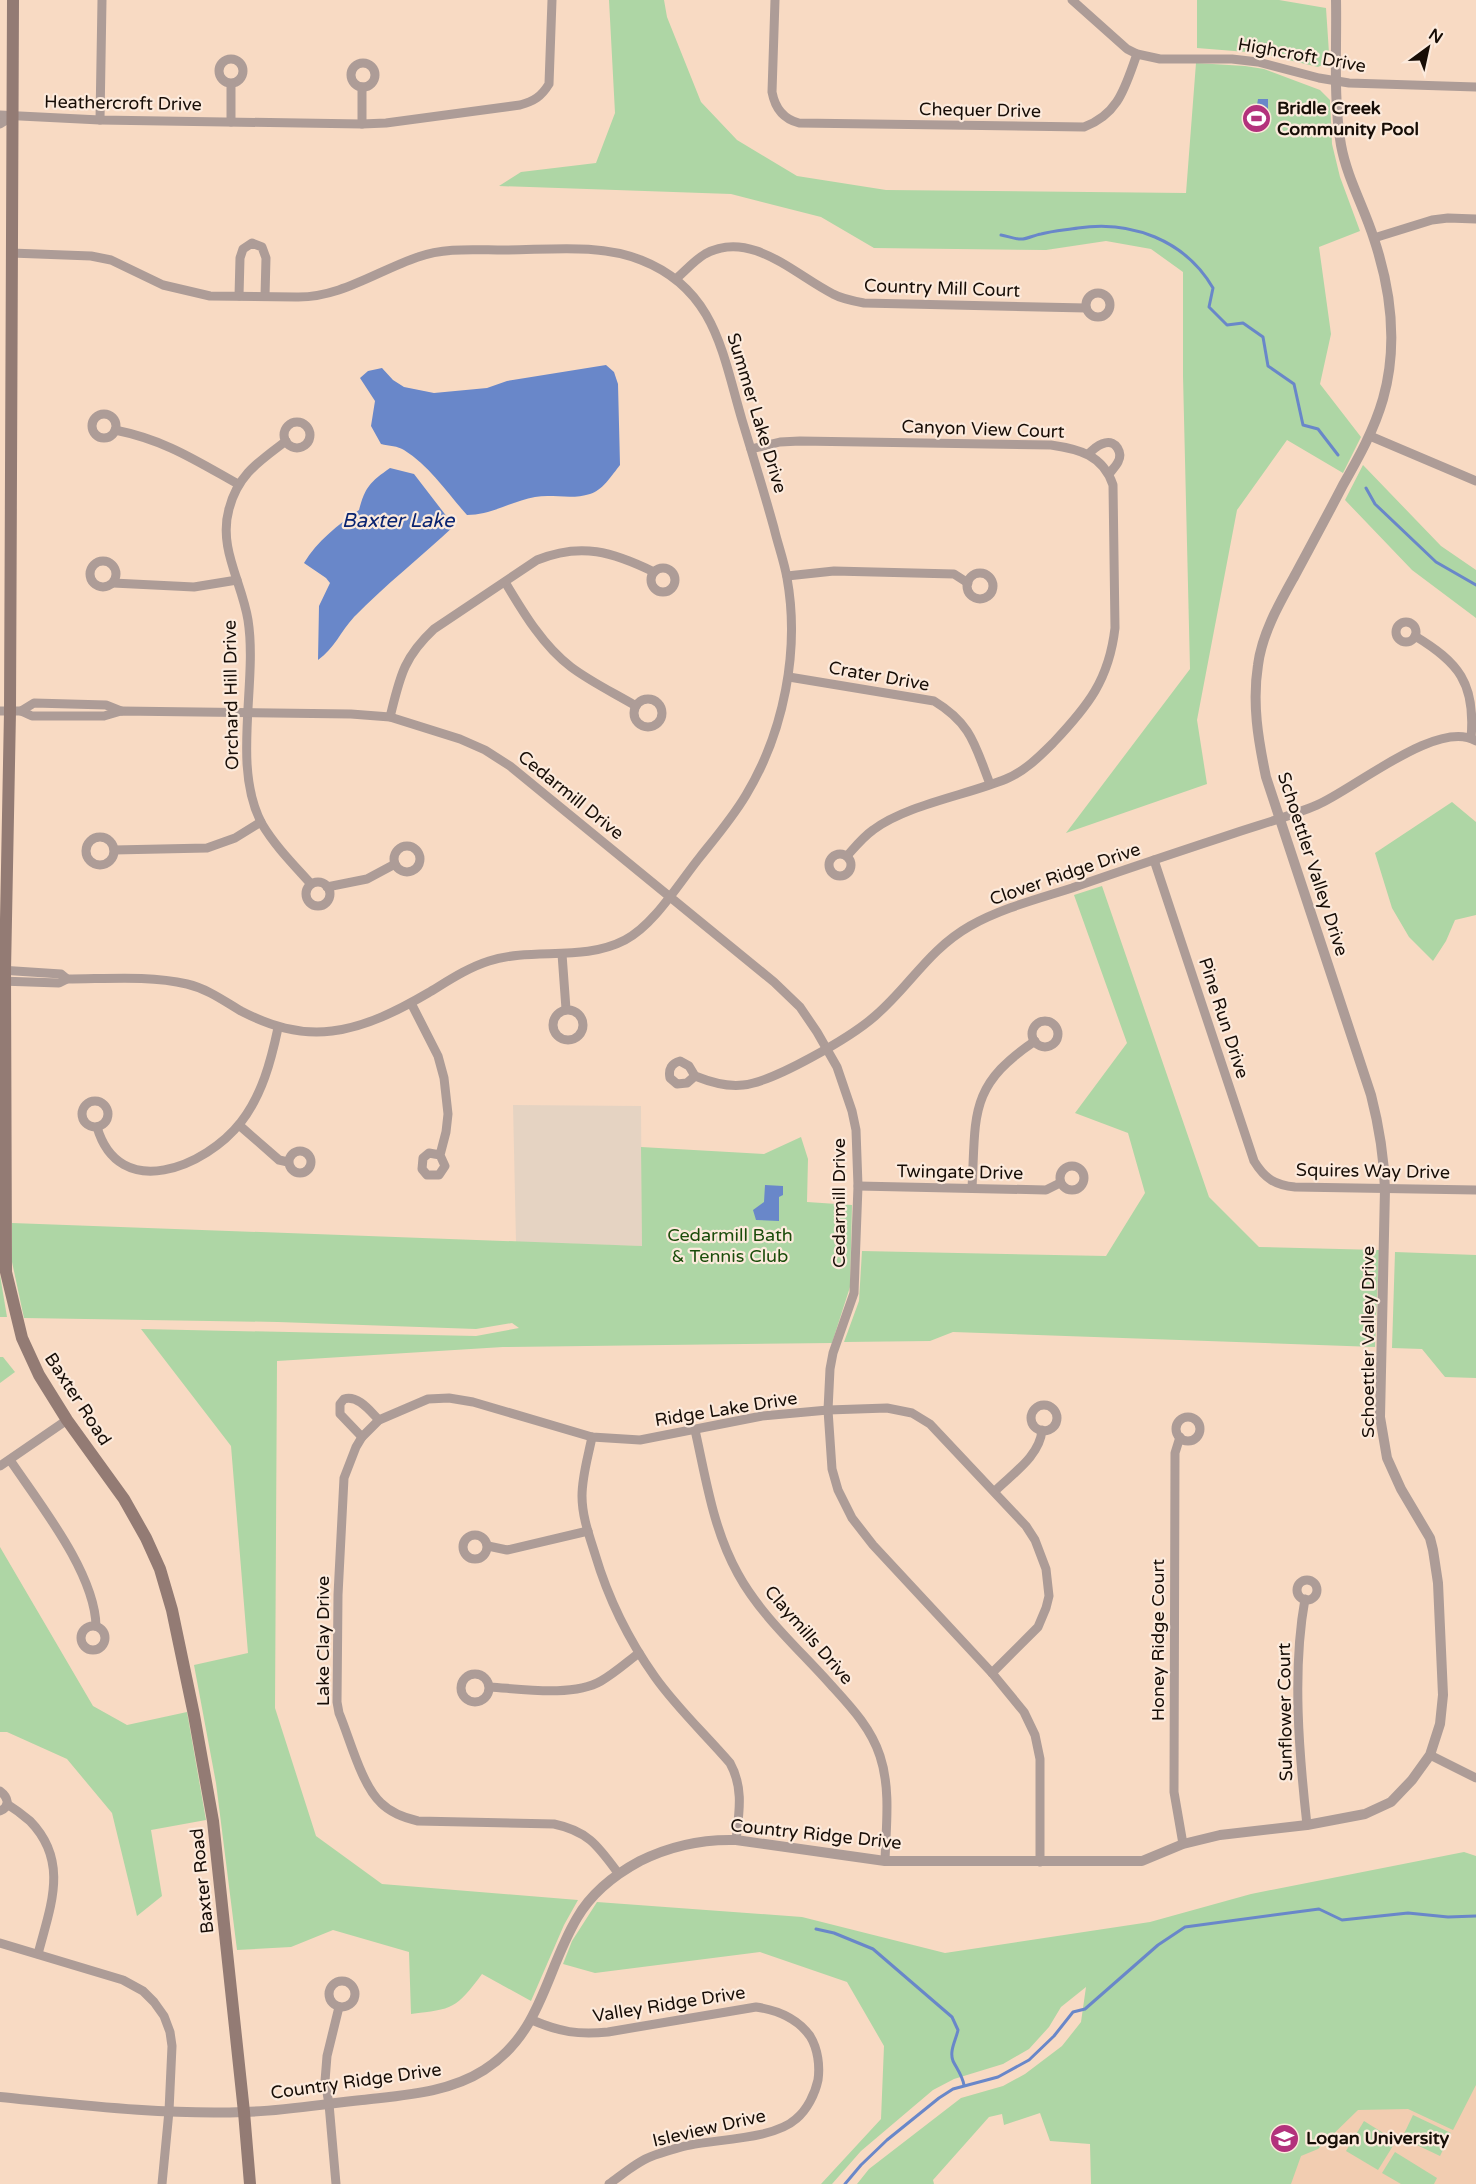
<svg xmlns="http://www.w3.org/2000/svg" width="1476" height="2184" font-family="'Varela Round',sans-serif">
<rect width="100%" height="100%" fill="#f8dac3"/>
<path fill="#e5d3c2" d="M513 1105 641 1106 642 1246 516 1242Z"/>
<path fill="#f2cdb1" d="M1476 2055V2184H1095Z"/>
<g fill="#aed6a5">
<path d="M609 0H664L667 17 701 102 737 140 797 176 886 190 1186 193 1196 63 1245 66 1264 69 1320 90 1330 100 1332 144 1340 177 1360 231 1319 247 1331 334 1320 384 1361 437 1343 473 1287 440 1237 510 1197 720 1207 784 1066 833 1190 669 1183 376V272L1151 249 1106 241 1046 250 874 248 821 217 731 194 499 186 521 172 596 163 615 113Z"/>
<path d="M1197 0H1279L1326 8 1329 53 1326 63 1318 67 1259 53 1197 48Z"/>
<path d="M1363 465 1441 546 1476 570V618L1412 570 1345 500Z"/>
<path d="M1452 802 1476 822V915L1455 920 1446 941 1433 961 1409 937 1392 908 1375 853Z"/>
<path d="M1102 886 1209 1197 1259 1247 1379 1250 1375 1347 953 1332 930 1341 844 1342 859 1301 862 1251 1106 1256 1145 1193 1128 1133 1075 1113 1127 1043 1074 895Z"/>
<path d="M801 1137 808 1159 807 1202 852 1205 850 1287 832 1343 503 1347 277 1361 275 1708 316 1836 382 1884 578 1900 564 1925 531 2001 482 1974C456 2009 453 2009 411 2014L409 1952 333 1930 291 1947 237 1950 216 1783 194 1665 248 1653 231 1446 141 1329 476 1336 519 1328 512 1323 476 1329 278 1322 24 1318 12 1262V1223L642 1246 641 1147 764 1154Z"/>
<path d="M1395 1252 1476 1255V1378L1445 1377 1422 1349 1392 1348Z"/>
<path d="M0 1275 7 1317H0Z"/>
<path d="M0 1357H3L15 1372 0 1383Z"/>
<path d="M0 1547 93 1706 127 1725 187 1712 206 1820 151 1830 162 1896 137 1916 112 1813 67 1759 7 1732H0Z"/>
<path d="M1464 1852 1476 1856V2085L1453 2130 1408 2109 1358 2110 1318 2149 1301 2156 1291 2184H1091L1090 2144 1050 2141 1040 2113 1004 2125 1002 2114 989 2117 933 2180 934 2184H857L869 2169 961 2098 1003 2086 1025 2074 1062 2046 1081 2022 1086 1987 1061 2007 1049 2027 1029 2049 1003 2064 954 2079 933 2090 861 2151 832 2184H821L881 2119 884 2046 847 1982 760 1952 595 1973 563 1964 572 1941 597 1902 802 1917 945 1953 1150 1922 1251 1894Z"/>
<path d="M1413 2115 1451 2133 1440 2156 1402 2138Z"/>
<path d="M1364 2121 1396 2141 1378 2170 1346 2151Z"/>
<path d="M1395 2152 1437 2178 1434 2184H1401L1382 2173Z"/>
</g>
<g fill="#6987c9">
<path d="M1258 99H1268V125L1244 124V111H1256Z"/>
<path d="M606 365 614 372 618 384 620 465C612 475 602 491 590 494 572 500 553 494 535 497 512 501 491 515 467 515 447 493 430 466 404 450 398 446 389 446 381 444L371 426 375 401 360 378 368 371 382 368 393 380 404 387 434 393 487 388 507 381Z"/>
<path d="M390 468 414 474 454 526C421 557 385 585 354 617 341 631 334 649 318 660L319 606 330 583 326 578 304 563C317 541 338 525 359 510 365 487 370 482 390 468Z"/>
<path d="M765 1185 783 1186V1195L779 1197V1221L756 1220 753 1210 764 1202Z"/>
</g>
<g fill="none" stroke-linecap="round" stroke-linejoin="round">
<g stroke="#6987c9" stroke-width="3">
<path d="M1001 235C1008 236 1016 240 1023 239 1029 238 1035 235 1041 234 1053 231 1066 230 1078 228 1131 220 1185 240 1213 288L1209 307 1227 325 1243 323 1263 337 1268 366 1294 384 1303 425 1318 429 1338 455"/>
<path d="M1366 488 1375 504 1436 562 1476 585"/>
<path d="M816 1929 834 1933 873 1949 952 2017 958 2030C956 2040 949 2051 953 2061 957 2069 962 2075 964 2085"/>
<path d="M845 2184 861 2165 887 2140 939 2098 953 2089 998 2077 1029 2060 1054 2036 1073 2012 1085 2009 1158 1945 1185 1927 1319 1909 1342 1920 1408 1913 1448 1917 1476 1916"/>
</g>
<g stroke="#ad9c97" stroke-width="9">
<path d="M775 0 772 92C775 108 783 119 799 123L1084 127C1119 114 1125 87 1137 54"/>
<path d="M1072 0 1127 49 1137 54 1160 59H1232L1258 62 1319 78 1349 83 1476 87"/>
<circle cx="231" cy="71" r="12"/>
<circle cx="363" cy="75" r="12"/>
<path d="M231 84V122"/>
<path d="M362 87V124"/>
<path d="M0 115 100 120 362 124 386 123 520 105C534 101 541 97 549 84L552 0"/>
<path d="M100 120 102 0"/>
<path d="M0 124 13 116"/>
<path d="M1374 238 1432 220 1448 218 1476 219"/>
<path d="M677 278C686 270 695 260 705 254 751 229 795 275 833 294 842 299 853 301 864 303L1086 308"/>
<circle cx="1098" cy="305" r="12"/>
<path d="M239 296 240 258 243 249 252 243 262 247 266 258 265 296"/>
<circle cx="104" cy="426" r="12"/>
<circle cx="297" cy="435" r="13"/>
<path d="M115 430C165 440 195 460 238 484"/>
<path d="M1370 436 1476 481"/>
<path d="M286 441C260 461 238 474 229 509 218 548 242 582 248 620 258 683 231 766 262 824 275 846 294 865 311 884"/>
<path d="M751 449 780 442 800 441 1051 445C1079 449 1103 455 1113 485L1115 628C1109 680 1088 706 1053 743 1039 757 1025 771 1006 779 967 795 906 805 873 830 863 837 855 847 847 856"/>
<path d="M1088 454C1093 450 1098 444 1105 443 1116 440 1123 453 1118 462 1116 466 1112 470 1109 474"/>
<circle cx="103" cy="574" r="13"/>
<circle cx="663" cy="580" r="12"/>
<circle cx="980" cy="586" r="13"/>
<path d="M787 576 834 571 954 574 968 583"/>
<path d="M505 582C523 612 543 646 571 667 591 682 614 693 636 706"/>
<path d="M113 583 194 587 237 580"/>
<circle cx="1406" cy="632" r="10"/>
<path d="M1415 636C1458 662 1476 683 1471 738"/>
<path d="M789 677 934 701C972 724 975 746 990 784"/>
<circle cx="648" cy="713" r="14"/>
<path d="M0 711H21L32 716H104L121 711 351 714 390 717 460 739 485 750 510 766 774 982 800 1007 817 1032 837 1067 852 1111 856 1130 858 1186 854 1293 833 1353 830 1369 828 1410 832 1469 838 1490 852 1518 873 1545 992 1673 1024 1712 1035 1735 1040 1759V1862"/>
<path d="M21 711 34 703 106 705 121 711"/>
<path d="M390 717C400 677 403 658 434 629L537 560C581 542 613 552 654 572"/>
<circle cx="100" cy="851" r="14"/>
<circle cx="407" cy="859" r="13"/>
<path d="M114 850 207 848 235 838 261 822"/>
<circle cx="840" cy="865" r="11"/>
<path d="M1154 860 1254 1161C1265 1179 1275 1185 1295 1187L1476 1190"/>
<circle cx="318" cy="894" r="12"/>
<path d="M327 887 367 879 395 864"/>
<path d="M562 954 566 1009"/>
<path d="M0 970 61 974 67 979"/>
<path d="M0 981 59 983 67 979C106 979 149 975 187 984 208 989 224 1001 241 1011 270 1026 299 1035 332 1031 366 1027 399 1010 428 993 448 981 467 968 489 961 533 947 583 962 625 940 654 925 679 883 700 857 716 837 733 817 746 795 784 732 800 650 787 578 784 561 778 545 774 528 764 492 753 456 742 420 722 352 715 289 641 260 598 243 548 250 504 250 476 250 445 247 418 257 377 271 340 298 296 297L210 296 163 285 111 260 91 256 11 253"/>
<path d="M411 1003 438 1056 444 1078 448 1114 446 1132 440 1155 445 1166 439 1175H427L422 1169 423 1158 429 1153 440 1155"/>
<circle cx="568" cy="1025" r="15"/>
<circle cx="1045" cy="1034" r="13"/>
<path d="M695 1076 687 1083 677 1084 670 1078C668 1069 672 1063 680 1061L689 1066 695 1076C710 1082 727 1087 743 1085 774 1082 851 1037 875 1016 910 986 928 950 970 926 1002 908 1038 899 1072 888 1126 869 1181 851 1235 833 1262 824 1291 816 1317 805 1353 790 1438 718 1476 741"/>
<circle cx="95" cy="1114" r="13"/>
<path d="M239 1125 279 1160 288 1162"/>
<path d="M97 1127C119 1203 206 1167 241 1122 262 1095 271 1061 278 1028"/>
<circle cx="300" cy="1162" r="11"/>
<circle cx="1072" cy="1178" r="12"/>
<path d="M858 1186 1046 1190 1060 1183"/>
<path d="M972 1188C976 1115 968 1086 1035 1041"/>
<circle cx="1044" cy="1418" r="13"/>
<circle cx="1188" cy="1429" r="12"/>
<path d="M695 1430C706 1479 713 1529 738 1574 761 1616 799 1649 831 1685 851 1707 871 1728 880 1756 891 1789 886 1827 885 1861"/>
<path d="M362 1437 340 1414V1404L344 1399C358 1395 369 1410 379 1420"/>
<path d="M592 1437C588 1457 582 1476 582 1496 582 1516 589 1535 595 1554 608 1598 628 1639 655 1677 677 1708 705 1734 730 1763 744 1788 739 1813 736 1840"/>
<path d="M1180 1437 1175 1453 1174 1792 1183 1844"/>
<path d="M10 1460C39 1503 95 1573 96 1626"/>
<path d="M0 1466 67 1420"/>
<path d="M995 1491C1012 1474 1040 1456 1042 1430"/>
<circle cx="475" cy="1547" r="12"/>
<path d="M488 1546 507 1550 588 1531"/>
<circle cx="1307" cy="1590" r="10"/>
<path d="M1305 1599C1292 1670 1299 1753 1307 1825"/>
<circle cx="93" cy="1638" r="12"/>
<circle cx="475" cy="1688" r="14"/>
<path d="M490 1687C522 1689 573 1697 601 1681 615 1673 627 1662 639 1653"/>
<path d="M1430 1755 1476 1778"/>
<path d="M0 1791C8 1797 11 1806 0 1811"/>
<path d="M7 1804C15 1809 23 1815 30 1821 70 1862 50 1907 38 1954"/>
<path d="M618 1873C598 1846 588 1831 554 1824L418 1821C405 1818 391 1813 381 1803 361 1784 350 1739 339 1713L337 1702 338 1595 344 1478 356 1447 362 1437 379 1420 428 1399 449 1398 473 1402 592 1437 640 1440 762 1416 828 1410 887 1408 912 1413 930 1424 1026 1526 1035 1540 1046 1569 1049 1596 1046 1608 1038 1627 992 1673"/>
<path d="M0 1943 123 1980 143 1991 154 2002 164 2016 170 2032 172 2046 169 2111 162 2184"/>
<circle cx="342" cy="1994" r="13"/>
<path d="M532 2020C560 2032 578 2035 608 2032L756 2007C777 2010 797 2018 810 2036 818 2049 820 2066 818 2080 815 2094 807 2110 796 2119 774 2139 719 2139 690 2145 679 2147 667 2151 655 2155 639 2160 623 2174 609 2184"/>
<path d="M336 2184 329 2104 325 2081 327 2056 339 2007"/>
</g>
<path stroke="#ad9c97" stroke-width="10" d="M0 2097C81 2105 163 2115 244 2112 283 2111 323 2104 362 2100 404 2095 448 2093 484 2070 542 2033 545 1972 577 1918 592 1892 614 1875 640 1861 670 1846 702 1839 736 1840L885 1861H1142L1183 1844 1220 1835 1307 1825 1365 1814 1391 1802 1412 1780 1430 1755 1440 1724 1443 1695 1438 1583 1433 1550 1430 1538 1401 1489 1387 1458 1380 1417 1385 1189C1384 1157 1379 1126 1371 1095L1266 777C1258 739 1252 703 1258 665 1262 634 1279 604 1294 577 1310 547 1327 516 1343 485 1359 457 1374 430 1383 399 1398 346 1391 290 1374 239 1364 207 1347 178 1341 145 1333 99 1337 47 1336 0"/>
<path stroke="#937b74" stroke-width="12" d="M13 0 10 712 5 971 6 1272 22 1338 39 1375 67 1420 124 1499 146 1538 160 1569 172 1610 194 1715 213 1821 244 2112 250 2184"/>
</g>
<defs>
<symbol id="stadium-disc" viewBox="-11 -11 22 22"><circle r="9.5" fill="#b3327c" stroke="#fceadc"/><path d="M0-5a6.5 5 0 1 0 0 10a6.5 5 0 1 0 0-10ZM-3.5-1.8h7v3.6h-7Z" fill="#fff"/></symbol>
<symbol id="university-disc" viewBox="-11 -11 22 22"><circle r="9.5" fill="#b3327c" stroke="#fceadc"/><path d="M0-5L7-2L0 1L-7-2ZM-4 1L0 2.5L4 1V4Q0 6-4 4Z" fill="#fff"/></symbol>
</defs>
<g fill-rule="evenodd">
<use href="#stadium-disc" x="1240" y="102" width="33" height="33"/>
<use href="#university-disc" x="1268" y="2122" width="33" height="33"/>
</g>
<g text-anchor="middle" stroke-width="4.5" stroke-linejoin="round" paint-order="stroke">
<g font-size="18" fill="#170d06" stroke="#fceadc">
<text transform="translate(1302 55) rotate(10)" y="6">Highcroft Drive</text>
<text transform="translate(123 103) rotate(1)" y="6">Heathercroft Drive</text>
<text transform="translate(980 110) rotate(1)" y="6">Chequer Drive</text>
<text transform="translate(942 288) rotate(2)" y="6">Country Mill Court</text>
<text transform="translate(757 413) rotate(73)" y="6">Summer Lake Drive</text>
<text transform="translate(983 429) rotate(2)" y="6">Canyon View Court</text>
<text transform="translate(879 676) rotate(10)" y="6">Crater Drive</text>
<text transform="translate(231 695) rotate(-91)" y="6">Orchard Hill Drive</text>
<text transform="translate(571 795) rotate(39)" y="6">Cedarmill Drive</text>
<text transform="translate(1313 864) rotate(72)" y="6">Schoettler Valley Drive</text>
<text transform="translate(1065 874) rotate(-19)" y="6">Clover Ridge Drive</text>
<text transform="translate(1224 1018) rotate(72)" y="6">Pine Run Drive</text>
<text transform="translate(1373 1171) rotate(1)" y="6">Squires Way Drive</text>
<text transform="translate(960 1172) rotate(1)" y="6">Twingate Drive</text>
<text transform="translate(839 1203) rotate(-90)" y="6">Cedarmill Drive</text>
<text transform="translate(1368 1342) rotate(-90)" y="6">Schoettler Valley Drive</text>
<text transform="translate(78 1399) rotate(57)" y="6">Baxter Road</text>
<text transform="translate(726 1409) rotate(-9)" y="6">Ridge Lake Drive</text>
<text transform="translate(809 1635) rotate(49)" y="6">Claymills Drive</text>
<text transform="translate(1158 1640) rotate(-90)" y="6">Honey Ridge Court</text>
<text transform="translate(323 1641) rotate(-90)" y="6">Lake Clay Drive</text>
<text transform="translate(1285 1712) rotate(-91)" y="6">Sunflower Court</text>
<text transform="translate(816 1834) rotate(6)" y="6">Country Ridge Drive</text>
<text transform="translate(202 1881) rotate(-96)" y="6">Baxter Road</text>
<text transform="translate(669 2004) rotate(-9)" y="6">Valley Ridge Drive</text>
<text transform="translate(356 2081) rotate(-8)" y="6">Country Ridge Drive</text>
<text transform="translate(709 2128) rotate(-13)" y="6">Isleview Drive</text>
</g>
<g font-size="18" font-weight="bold" fill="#170d06" stroke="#fceadc" text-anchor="start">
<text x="1277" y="114">Bridle Creek<tspan x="1277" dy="21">Community Pool</tspan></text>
<text x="1306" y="2144">Logan University</text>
</g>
<g font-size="18" fill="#1a4c0a" stroke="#fceadc">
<text x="730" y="1241">Cedarmill Bath<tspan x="730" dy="21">&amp; Tennis Club</tspan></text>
</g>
<g font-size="20" font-style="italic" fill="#092370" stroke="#fceadc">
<text x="398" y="527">Baxter Lake</text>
</g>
</g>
<g transform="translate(1428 48) rotate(33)" stroke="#fceadc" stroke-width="4.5" paint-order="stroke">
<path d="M0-4.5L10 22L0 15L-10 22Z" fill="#170d06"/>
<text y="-9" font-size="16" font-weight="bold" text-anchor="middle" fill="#170d06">N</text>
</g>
</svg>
